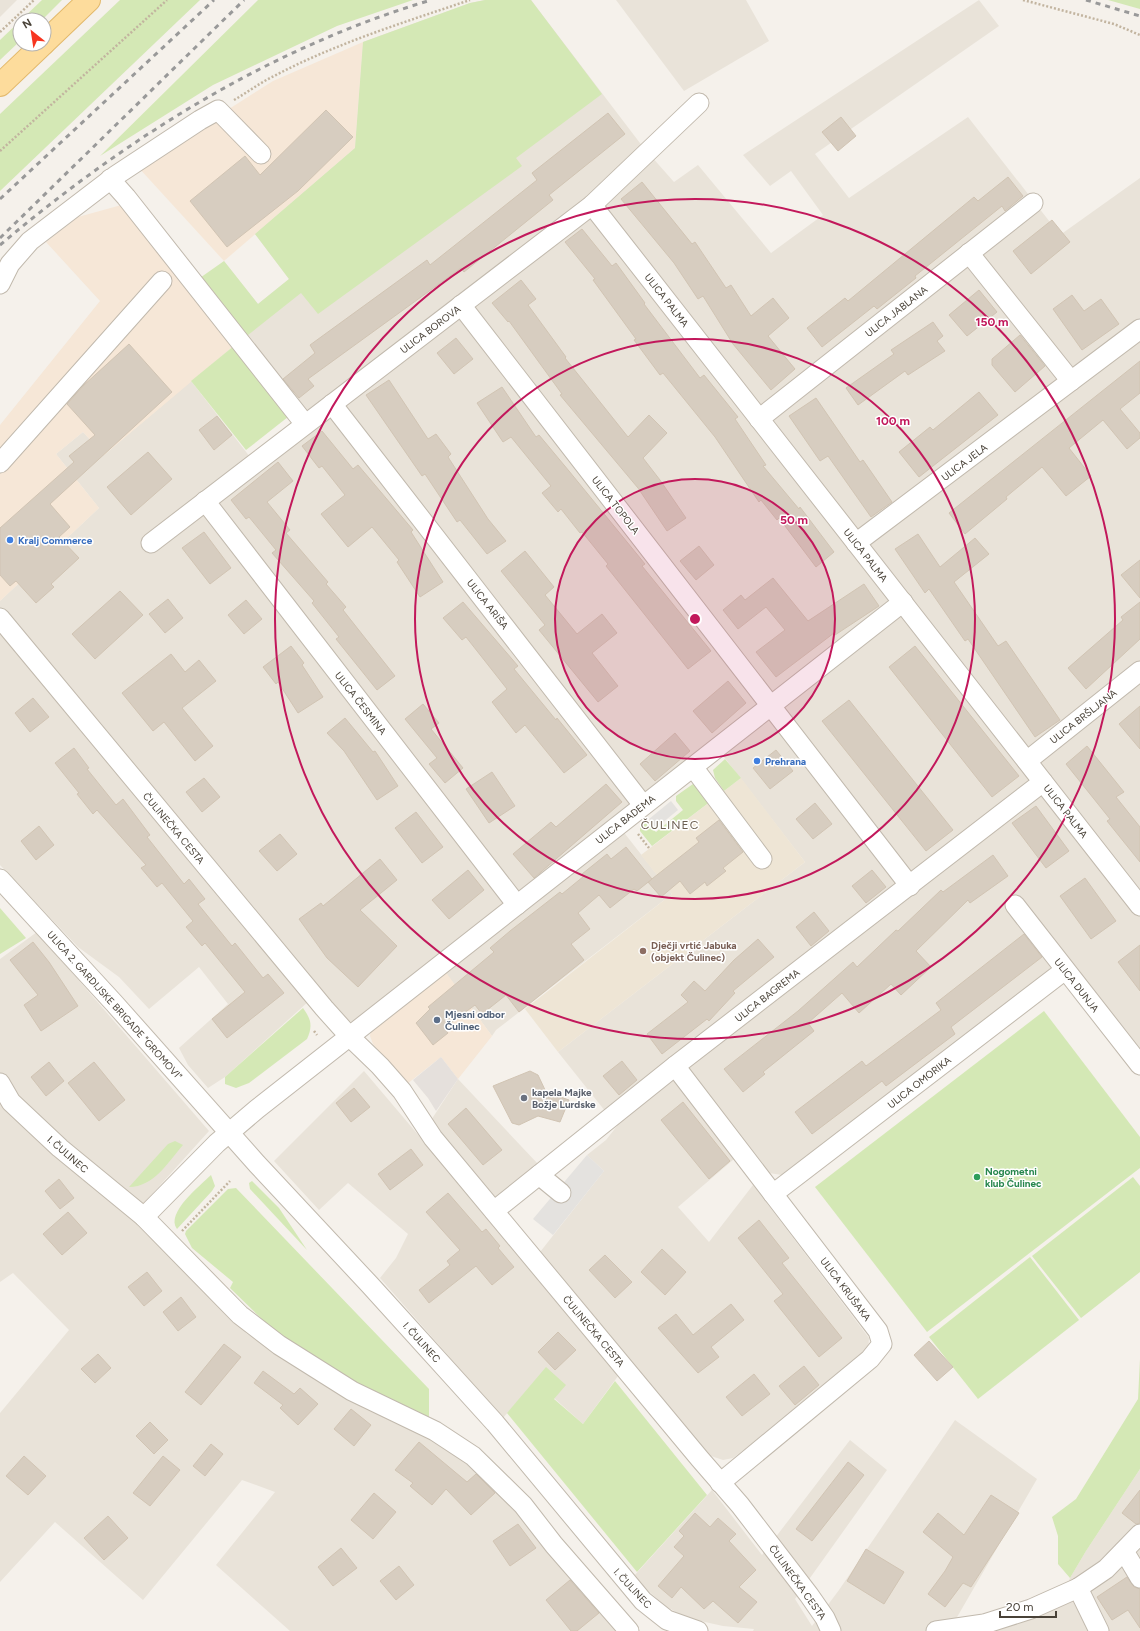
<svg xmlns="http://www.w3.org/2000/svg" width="1140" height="1631" font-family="Figtree,sans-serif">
<rect width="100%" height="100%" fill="#f5f1eb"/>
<g fill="#e9e3d9">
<path d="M0 0H17L0 17Z"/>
<path d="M485 0H531L643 147 674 182 698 165 771 253 823 215 791 171 770 186 743 155 979 0 999 26 815 154 849 198 968 117 1060 235 1140 178V1053L1068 959 782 1175 769 1173 747 1148 678 1207 709 1242 753 1185 869 1338 868 1351 852 1368 733 1458 723 1460 711 1456 702 1450 629 1361 583 1424 554 1398 546 1368 503 1418 380 1278 396 1258 408 1234 348 1183 319 1210 274 1161 364 1071 420 1137 458 1079 538 1164 481 1209 529 1266 604 1171 587 1155 606 1140 617 1126 558 1052 805 862 714 744 615 821 672 894 496 1030 492 1036 436 960 355 1022 348 1021 320 991 225 1077 208 1088 188 1065 179 1048 228 1004 199 967 149 1009 119 977 78 947 0 865V601L99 508 56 454 83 432 104 455 191 381 257 466 308 426 243 339 224 261 258 304 289 279 255 234 355 148 363 42 470 3Z"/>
<path d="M616 0H746L769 41 684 91Z"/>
<path d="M37 932 209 1131 134 1214 247 1334 483 1469 626 1631H290L216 1565 275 1492 242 1480 143 1600 55 1522 0 1582V1413L69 1330 13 1273 0 1282V959Z"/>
<path d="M955 1420 1037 1479 949 1631H753L754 1629 723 1626 687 1618 665 1606 633 1577 712 1490 762 1555 850 1440 887 1470 795 1599 812 1626 839 1590Z"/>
<path d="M1140 1469V1631H981L1060 1602 1070 1578 1086 1551Z"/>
</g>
<g fill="#f6e7d7">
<path d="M363 42 355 148 224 261 138 167 273 81Z"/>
<path d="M125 204 235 345 104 455 83 432 56 454 99 508 0 601V425L100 301 46 242 78 217Z"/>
<path d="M445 971 492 1036 458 1079 441 1057 407 1084 373 1044 370 1036 371 1029Z"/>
</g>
<path fill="#e5e0dc" d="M441 1057 458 1079 436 1111 428 1098 413 1080Z"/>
<path fill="#eee5d5" d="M741 778 805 862 558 1052 525 1009 672 894 641 855Z"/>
<g fill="#d4e8b5">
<path d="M42 0H62L42 20H21Z"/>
<path d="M120 0H200L0 191V114Z"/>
<path d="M258 0H413L337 26 213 85 100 156Z"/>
<path d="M485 0H531L602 94 516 158 522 166 318 314 301 293 243 339 197 280 224 261 258 304 289 279 255 234 355 148 363 42 470 3Z"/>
<path d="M1108 0H1140V9Z"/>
<path d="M20 21V41L0 60V40Z"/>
<path d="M235 345 293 413 246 450 191 381Z"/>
<path d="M725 759 741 778 724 791 715 778 713 770Z"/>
<path d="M693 784 696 785 711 801 652 846 640 831V826L647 823 656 832 683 810 676 801V796Z"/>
<path d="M0 908 26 938 0 954Z"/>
<path d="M303 1008C311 1019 313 1026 307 1039L249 1083 236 1088 225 1084V1077Z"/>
<path d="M1044 1011 1140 1137V1168L927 1332 815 1187Z"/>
<path d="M175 1141 183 1145C168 1162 154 1187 129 1187L168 1144Z"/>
<path d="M211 1175 215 1186 212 1191 177 1229C165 1213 201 1185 211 1175Z"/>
<path d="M1133 1177 1140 1186V1272L1081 1318 1032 1256Z"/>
<path d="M252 1181 279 1208 307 1250 250 1189 249 1183Z"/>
<path d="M236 1188 429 1389V1421L315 1363 271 1328 230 1288 233 1282 192 1248 185 1234 186 1231 228 1189Z"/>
<path d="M1030 1257 1079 1320 978 1399 929 1337Z"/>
<path d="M1140 1359V1469L1086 1551 1070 1578 1058 1564V1536L1052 1517 1076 1499 1138 1399Z"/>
<path d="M546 1367 566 1385 554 1399 583 1424 615 1381 707 1495 637 1572 507 1413Z"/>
</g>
<g fill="#e4e2df">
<path d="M671 801 678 810 656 828 649 819Z"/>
<path d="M587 1155 604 1171 553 1235 533 1219Z"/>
</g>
<g fill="#d7cdc0" stroke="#d1c4b3">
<path d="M326 110 353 137 298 191 227 247 190 201 245 156 260 175Z"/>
<path d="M608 113 625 134 549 195 553 200 464 272 461 268 308 379 314 386 299 398 283 379 315 353 310 345 427 260 430 265 537 180 532 173Z"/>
<path d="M841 117 856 136 838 151 822 132Z"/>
<path d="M1008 177 1023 196 1005 211 1002 206 915 276 916 278 877 309 874 306 822 347 807 328 845 298 848 301 974 197 978 201Z"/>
<path d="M642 182 692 244 695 242 726 288 731 285 751 316 773 298 789 318 768 336 795 369 771 390 733 344 703 296 698 299 674 263 621 199Z"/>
<path d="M1052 220 1070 242 1031 274 1013 251Z"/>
<path d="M582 229 612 266 616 263 645 303 644 304 700 378 704 375 738 417 735 419 766 465 763 466 799 509 800 507 834 552 816 567 779 518 777 520 761 500 759 502 715 437 663 373 660 375 634 340 636 339 593 280 595 279 565 242Z"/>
<path d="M521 280 536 299 528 305 566 357 565 358 628 437 649 415 667 433 643 458 660 480 686 518 667 531 638 488 560 395 562 394 509 321 508 322 492 303Z"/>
<path d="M979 290 997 312 967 336 949 315Z"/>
<path d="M1072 295 1084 311 1101 299 1119 324 1082 350 1053 309Z"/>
<path d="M933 322 943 336 937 341 945 351 908 375 905 371 858 405 846 388 894 354 891 350Z"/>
<path d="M1020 335 1045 366 1015 392 992 365V359Z"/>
<path d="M456 338 473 359 454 374 437 353Z"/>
<path d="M129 344 172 392 50 504 70 527 59 537 79 558 51 584 54 587 36 603 16 581 10 586 0 575V528L74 462 69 456 95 435 67 404 84 385Z"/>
<path d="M1140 361V393L1120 409 1140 433V438L1127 449 1103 420 1069 448 1091 476 1066 496 1042 467 1006 497 1007 499 965 534 949 513Z"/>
<path d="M389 380 428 439 436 434 451 454 448 457 488 519 506 541 487 554 460 520 457 522 425 474 422 476 366 395Z"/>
<path d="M502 387 536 437 539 435 569 471 645 564 642 566 711 651 688 669 606 566 608 564 582 532 580 533 561 509 558 512 542 493 551 486 511 437 503 442 477 403Z"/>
<path d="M979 392 998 415 919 477 899 452 930 427 933 430Z"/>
<path d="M816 398 860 462 863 460 892 502 871 517 828 456 820 461 789 416Z"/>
<path d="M217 416 232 435 214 450 199 430Z"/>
<path d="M322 431 353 469 358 465 413 530 411 532 443 582 420 597 397 562 399 560 372 527 348 547 321 514 345 495 322 466 319 468 302 446Z"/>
<path d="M148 452 172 479 131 515 107 487Z"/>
<path d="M278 462 293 481 267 502 290 530 286 533 328 582 326 584 346 607 343 610 395 676 377 690 336 639 339 637 312 603 314 601 272 553 276 550 249 517 246 519 231 500Z"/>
<path d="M204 532 231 568 210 584 182 548Z"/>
<path d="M918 534 940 567 975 538 989 554 954 582 998 646 1006 641 1060 720 1035 737 968 639 965 641 929 589 925 593 895 549Z"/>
<path d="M699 546 714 565 696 580 680 561Z"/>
<path d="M525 551 554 587 545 595 577 634 602 614 617 633 592 653 618 686 598 702 539 630 545 625 501 571Z"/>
<path d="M1140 560V598L1121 575Z"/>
<path d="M773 578 808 621 864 584 879 606 835 635 834 633 776 677 756 652 785 630 766 607 738 629 723 610 741 595 745 600Z"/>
<path d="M120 591 143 615 95 659 72 634Z"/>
<path d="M168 599 183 618 165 633 149 614Z"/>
<path d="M246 600 262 619 244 634 228 615Z"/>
<path d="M463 602 518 666 514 669 556 720 557 718 587 755 564 773 525 725 516 733 492 702 507 689 466 637 462 640 443 618Z"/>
<path d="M1140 602V639L1086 689 1068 668 1123 620 1121 617Z"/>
<path d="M291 646 304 663 302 665 323 697 298 713 278 682 276 684 263 667Z"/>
<path d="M915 646 1019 776 992 797 889 667Z"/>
<path d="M171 654 185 672 199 660 216 681 182 708 213 746 195 761 164 722 153 731 122 693Z"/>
<path d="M728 681 746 703 712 733 693 711Z"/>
<path d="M33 698 49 717 30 732 15 713Z"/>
<path d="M849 700 953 830 926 851 822 721Z"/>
<path d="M423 704 439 723 431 729 463 768 445 783 429 764 437 758 405 719Z"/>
<path d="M1140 706V749L1119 724Z"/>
<path d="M345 718 373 752 375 751 398 786 377 800 344 751 327 733Z"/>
<path d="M675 733 690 751 655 781 640 764Z"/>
<path d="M1087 746 1124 792 1116 797 1140 827V862L1107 821 1110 819 1066 764Z"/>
<path d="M74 748 89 768 87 769 116 805 123 799 150 835 147 837 184 884 189 879 205 899 198 904 232 946 235 943 263 978 268 974 284 993 227 1038 212 1019 245 992 205 943 202 946 186 927 193 921 162 883 157 887 141 868 146 865 97 810 93 814 77 794 79 793 55 763Z"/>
<path d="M776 750 793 771 770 789 753 768Z"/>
<path d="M492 772 515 806 489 823 466 789Z"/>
<path d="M204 778 220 797 202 812 186 792Z"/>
<path d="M606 784 622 802 534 878 513 854 551 822 556 827Z"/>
<path d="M815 803 832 824 813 839 796 819Z"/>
<path d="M1036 806 1069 851 1046 868 1012 823Z"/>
<path d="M416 812 443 847 422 863 395 828Z"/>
<path d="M719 820 743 852 723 868 726 871 707 886 705 882 690 894 680 881 661 897 648 882 699 842 696 838Z"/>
<path d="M39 826 54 845 36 860 21 841Z"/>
<path d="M280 834 297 854 277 871 259 851Z"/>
<path d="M626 847 652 879 637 891 634 889 610 908 599 895 578 913 590 929 571 944 584 960 519 1012 506 995 482 1014 475 1005 444 1028 448 1033 433 1045 416 1023 430 1009 428 1007 494 952 490 948 510 931 560 892 562 894 584 876 582 874 607 854 611 859Z"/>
<path d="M993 855 1008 876 970 903 968 900 916 951 931 967 901 995 891 984 859 1013 842 993 808 1023 814 1031 763 1072 765 1074 743 1092 724 1069 798 1011 853 962 857 967 896 930 898 931 941 890 943 892Z"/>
<path d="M380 859 397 880 360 910 397 946 358 987 327 958 299 919 321 903 323 906Z"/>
<path d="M468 870 484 890 449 919 432 900Z"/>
<path d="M872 870 886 887 866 903 852 886Z"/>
<path d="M1085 878 1116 921 1091 939 1060 896Z"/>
<path d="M814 912 829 931 811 946 796 927Z"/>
<path d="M1024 934 1042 957 951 1027 955 1034 886 1086 882 1081 812 1134 795 1112 862 1061 866 1066 941 1010 936 1003Z"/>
<path d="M758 939 774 957 733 991 735 993 709 1021 707 1019 662 1054 647 1034 688 1002 681 995 694 981 705 991 734 960Z"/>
<path d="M33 942 49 962 78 1006 41 1031 24 1005 38 995 10 960Z"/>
<path d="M1140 945V991L1118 962Z"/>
<path d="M622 1061 637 1080 619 1095 603 1076Z"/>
<path d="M49 1062 64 1081 46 1096 31 1077Z"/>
<path d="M94 1062 125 1100 99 1121 68 1083Z"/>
<path d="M530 1071 538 1075 546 1092 569 1100 560 1122 538 1116 519 1125 512 1123 493 1086Z"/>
<path d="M354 1088 370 1107 351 1122 336 1103Z"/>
<path d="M683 1102 730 1161 709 1179 661 1120Z"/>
<path d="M466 1108 502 1150 483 1165 448 1124Z"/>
<path d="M411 1149 423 1165 390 1190 378 1174Z"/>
<path d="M59 1179 74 1198 60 1209 45 1191Z"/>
<path d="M448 1193 482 1232 486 1229 500 1246 498 1248 514 1267 492 1285 476 1266 429 1303 419 1290 450 1265 447 1261 460 1250 426 1212Z"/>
<path d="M68 1212 87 1233 62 1255 43 1234Z"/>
<path d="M759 1220 789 1258 782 1263 842 1338 819 1357 774 1301 783 1294 738 1238Z"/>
<path d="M662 1249 686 1272 665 1295 641 1272Z"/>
<path d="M605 1255 632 1282 615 1298 589 1270Z"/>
<path d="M147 1272 162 1291 144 1306 128 1287Z"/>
<path d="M181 1297 196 1317 178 1331 163 1312Z"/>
<path d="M731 1304 744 1320 711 1347 719 1357 698 1373 658 1328 676 1314 693 1335Z"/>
<path d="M558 1332 576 1350 555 1370 538 1352Z"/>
<path d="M929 1341 953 1367 937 1381 914 1355Z"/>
<path d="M224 1344 241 1357 201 1405 185 1392Z"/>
<path d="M98 1354 111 1368 95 1383 81 1369Z"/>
<path d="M804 1366 819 1385 795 1405 779 1386Z"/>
<path d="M263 1371 294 1394 300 1388 318 1404 298 1425 280 1408 283 1405 254 1383Z"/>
<path d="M754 1374 770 1394 742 1416 726 1397Z"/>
<path d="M351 1409 371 1425 354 1446 334 1429Z"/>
<path d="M150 1422 168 1440 154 1454 136 1436Z"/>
<path d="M419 1442 467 1482 476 1474 495 1493 471 1515 446 1489 432 1505 410 1486 413 1483 395 1470Z"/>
<path d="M211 1444 223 1454 205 1476 193 1466Z"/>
<path d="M24 1456 46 1476 28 1495 6 1476Z"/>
<path d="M163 1456 180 1470 150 1506 133 1493Z"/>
<path d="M848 1462 864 1475 812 1541 796 1529Z"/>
<path d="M1140 1490V1523L1136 1524 1122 1513Z"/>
<path d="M374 1493 396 1512 373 1539 351 1520Z"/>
<path d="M991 1495 1019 1513 971 1587 963 1583 945 1607 928 1594 945 1571 953 1557 923 1532 938 1513 964 1535Z"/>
<path d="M695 1513 710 1527 718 1518 736 1534 729 1541 756 1570 739 1587 757 1602 738 1623 713 1601 704 1609 681 1587 672 1598 658 1586 684 1556 674 1547 684 1536 679 1531Z"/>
<path d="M108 1516 128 1538 104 1560 84 1538Z"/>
<path d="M518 1524 536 1548 510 1566 493 1541Z"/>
<path d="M341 1548 357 1568 333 1586 318 1567Z"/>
<path d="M866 1549 904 1572 884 1604 847 1581Z"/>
<path d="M399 1566 414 1585 396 1600 380 1581Z"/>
<path d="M1127 1577 1134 1587 1140 1589V1628L1128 1610 1112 1620 1097 1597Z"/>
<path d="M570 1580 599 1613 577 1631H571L546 1600Z"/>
</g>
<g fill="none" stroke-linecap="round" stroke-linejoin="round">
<defs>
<g id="minor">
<path d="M110 179 126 197 305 424"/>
<path d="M592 205 1140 906"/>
<path d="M969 253 1071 381"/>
<path d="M0 284 10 264 30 241 115 176 200 120 218 110 261 154"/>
<path d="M461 305 910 886"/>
<path d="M332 404 643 805"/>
<path d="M759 419 1033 203"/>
<path d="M0 463 162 281"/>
<path d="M205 501 517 905"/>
<path d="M151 543 592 205 699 103"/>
<path d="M856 543 1140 329"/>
<path d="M0 618 324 1008 350 1037 380 1066 402 1091 433 1138 700 1459 740 1505 809 1595 825 1618 831 1631"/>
<path d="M1027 761 1140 671"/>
<path d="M693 767 762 859"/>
<path d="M0 879 114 1003 257 1164 370 1285 495 1423 643 1601 667 1620 698 1631"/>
<path d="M1015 905 1140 1065"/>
<path d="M675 1066 878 1331 882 1344 870 1359 720 1483"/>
<path d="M0 1083 11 1102 60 1148 144 1217 240 1315 279 1345 352 1391 435 1431 473 1456 523 1505 554 1545 629 1631"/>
<path d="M539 1175 561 1193"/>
<path d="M773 1194 1065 970"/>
<path d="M494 1211 675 1066 1043 782"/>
<path d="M144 1217 217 1143 257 1109 903 602"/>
<path d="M1124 1551 1140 1578"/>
<path d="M1078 1588 1099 1631"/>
<path d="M936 1631 984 1624 1031 1609 1078 1588 1106 1569 1140 1534"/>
</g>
<g id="major">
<path d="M44 43 89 0"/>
<path d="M0 85 43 44"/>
</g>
</defs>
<use href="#minor" stroke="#c1b9ad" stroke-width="21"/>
<use href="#major" stroke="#e3b96b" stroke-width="24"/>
<g stroke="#c2b49f" stroke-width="2.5" stroke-dasharray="2 2" stroke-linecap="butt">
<path d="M1023 0 1114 24 1140 35"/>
<path d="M0 32 34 0"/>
<path d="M234 100C248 92 261 82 276 75 337 43 405 22 470 0"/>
<path d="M0 151 167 0"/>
<path d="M638 834 649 848"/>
<path d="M314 1031 317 1035"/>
<path d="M182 1231 230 1181"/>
</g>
<use href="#minor" stroke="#fff" stroke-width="19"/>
<use href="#major" stroke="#fddc9c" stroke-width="22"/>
<g stroke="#999" stroke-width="3" stroke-dasharray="5 5" stroke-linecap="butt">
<path d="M1086 0 1140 16"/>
<path d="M0 199 214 0"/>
<path d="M0 238 244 0"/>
<path d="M0 245C128 137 270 48 431 0"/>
</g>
</g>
<circle cx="695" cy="619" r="140" fill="#c2185b" fill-opacity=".12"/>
<g fill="none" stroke="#c2185b" stroke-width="2">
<circle cx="695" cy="619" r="140"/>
<circle cx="695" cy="619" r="280"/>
<circle cx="695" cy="619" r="420"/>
</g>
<g fill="#3f7fe0" stroke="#fff" stroke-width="1.5">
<circle cx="10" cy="540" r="4"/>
<circle cx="757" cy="761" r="4"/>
</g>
<circle fill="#8d6e63" stroke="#fff" stroke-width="1.5" cx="643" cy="951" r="4"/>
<circle fill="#5c6f8a" stroke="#fff" stroke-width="1.5" cx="437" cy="1020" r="4"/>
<circle fill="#6b7280" stroke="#fff" stroke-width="1.5" cx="524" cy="1098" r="4"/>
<circle fill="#2e9e5b" stroke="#fff" stroke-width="1.5" cx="977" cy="1177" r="4"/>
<g text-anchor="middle" stroke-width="3" stroke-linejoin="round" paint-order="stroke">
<g font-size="10" fill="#494238" stroke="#fff">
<text transform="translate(667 300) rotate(52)" y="4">ULICA PALMA</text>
<text transform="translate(896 311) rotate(-38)" y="4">ULICA JABLANA</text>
<text transform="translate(430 329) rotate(-37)" y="4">ULICA BOROVA</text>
<text transform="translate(964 462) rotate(-37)" y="4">ULICA JELA</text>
<text transform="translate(616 505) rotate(52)" y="4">ULICA TOPOLA</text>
<text transform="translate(866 555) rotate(52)" y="4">ULICA PALMA</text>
<text transform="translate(488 604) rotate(52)" y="4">ULICA ARIŠA</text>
<text transform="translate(361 703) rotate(52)" y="4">ULICA ČESMINA</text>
<text transform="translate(1083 716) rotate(-38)" y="4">ULICA BRŠLJANA</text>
<text transform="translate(1066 811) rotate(52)" y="4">ULICA PALMA</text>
<text transform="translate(625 819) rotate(-38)" y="4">ULICA BADEMA</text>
<text transform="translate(174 828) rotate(50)" y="4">ČULINEČKA CESTA</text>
<text transform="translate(1077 985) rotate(52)" y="4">ULICA DUNJA</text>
<text transform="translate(767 995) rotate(-38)" y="4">ULICA BAGREMA</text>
<text transform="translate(115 1005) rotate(48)" y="4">ULICA 2. GARDIJSKE BRIGADE "GROMOVI"</text>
<text transform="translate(919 1082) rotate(-38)" y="4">ULICA OMORIKA</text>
<text transform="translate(68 1154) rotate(41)" y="4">I. ČULINEC</text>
<text transform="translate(846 1289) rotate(53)" y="4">ULICA KRUŠAKA</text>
<text transform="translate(594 1331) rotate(50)" y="4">ČULINEČKA CESTA</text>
<text transform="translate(422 1342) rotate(48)" y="4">I. ČULINEC</text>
<text transform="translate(798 1582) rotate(54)" y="4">ČULINEČKA CESTA</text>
<text transform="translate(633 1588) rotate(47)" y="4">I. ČULINEC</text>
</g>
<g font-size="10" font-weight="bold" fill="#366cbe" stroke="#fff" text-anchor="start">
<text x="18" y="544">Kralj Commerce</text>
<text x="765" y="765">Prehrana</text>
</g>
<g font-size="10" font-weight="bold" fill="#785e54" stroke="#fff" text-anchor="start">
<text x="651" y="949">Dječji vrtić Jabuka<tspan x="651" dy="12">(objekt Čulinec)</tspan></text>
</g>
<g font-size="10" font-weight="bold" fill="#4e5e75" stroke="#fff" text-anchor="start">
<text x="445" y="1018">Mjesni odbor<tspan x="445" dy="12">Čulinec</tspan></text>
</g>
<g font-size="10" font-weight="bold" fill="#5b616d" stroke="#fff" text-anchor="start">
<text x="532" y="1096">kapela Majke<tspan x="532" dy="12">Božje Lurdske</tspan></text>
</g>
<g font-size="10" font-weight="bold" fill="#27864d" stroke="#fff" text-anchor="start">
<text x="985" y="1175">Nogometni<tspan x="985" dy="12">klub Čulinec</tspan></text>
</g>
<g font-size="12" letter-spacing="1" fill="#6c5f50" stroke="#fff">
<text x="670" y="829">ČULINEC</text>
</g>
</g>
<circle cx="695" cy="619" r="6" fill="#c2185b" stroke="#fff" stroke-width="2"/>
<g font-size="12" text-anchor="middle" font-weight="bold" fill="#c2185b" stroke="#fff" stroke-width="3" stroke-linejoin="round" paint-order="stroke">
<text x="992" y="326">150 m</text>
<text x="893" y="425">100 m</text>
<text x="794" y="524">50 m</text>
</g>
<g transform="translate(32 32) rotate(330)"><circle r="19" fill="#ffffff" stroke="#b6b3af"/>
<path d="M0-3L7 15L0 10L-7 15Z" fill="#f73520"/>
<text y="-6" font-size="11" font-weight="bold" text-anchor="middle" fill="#494238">N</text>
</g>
<path d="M1000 1611v6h56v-6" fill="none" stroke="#494238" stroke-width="2"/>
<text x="1006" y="1611" font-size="12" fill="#494238" stroke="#ffffff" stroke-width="3" paint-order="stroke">20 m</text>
</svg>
